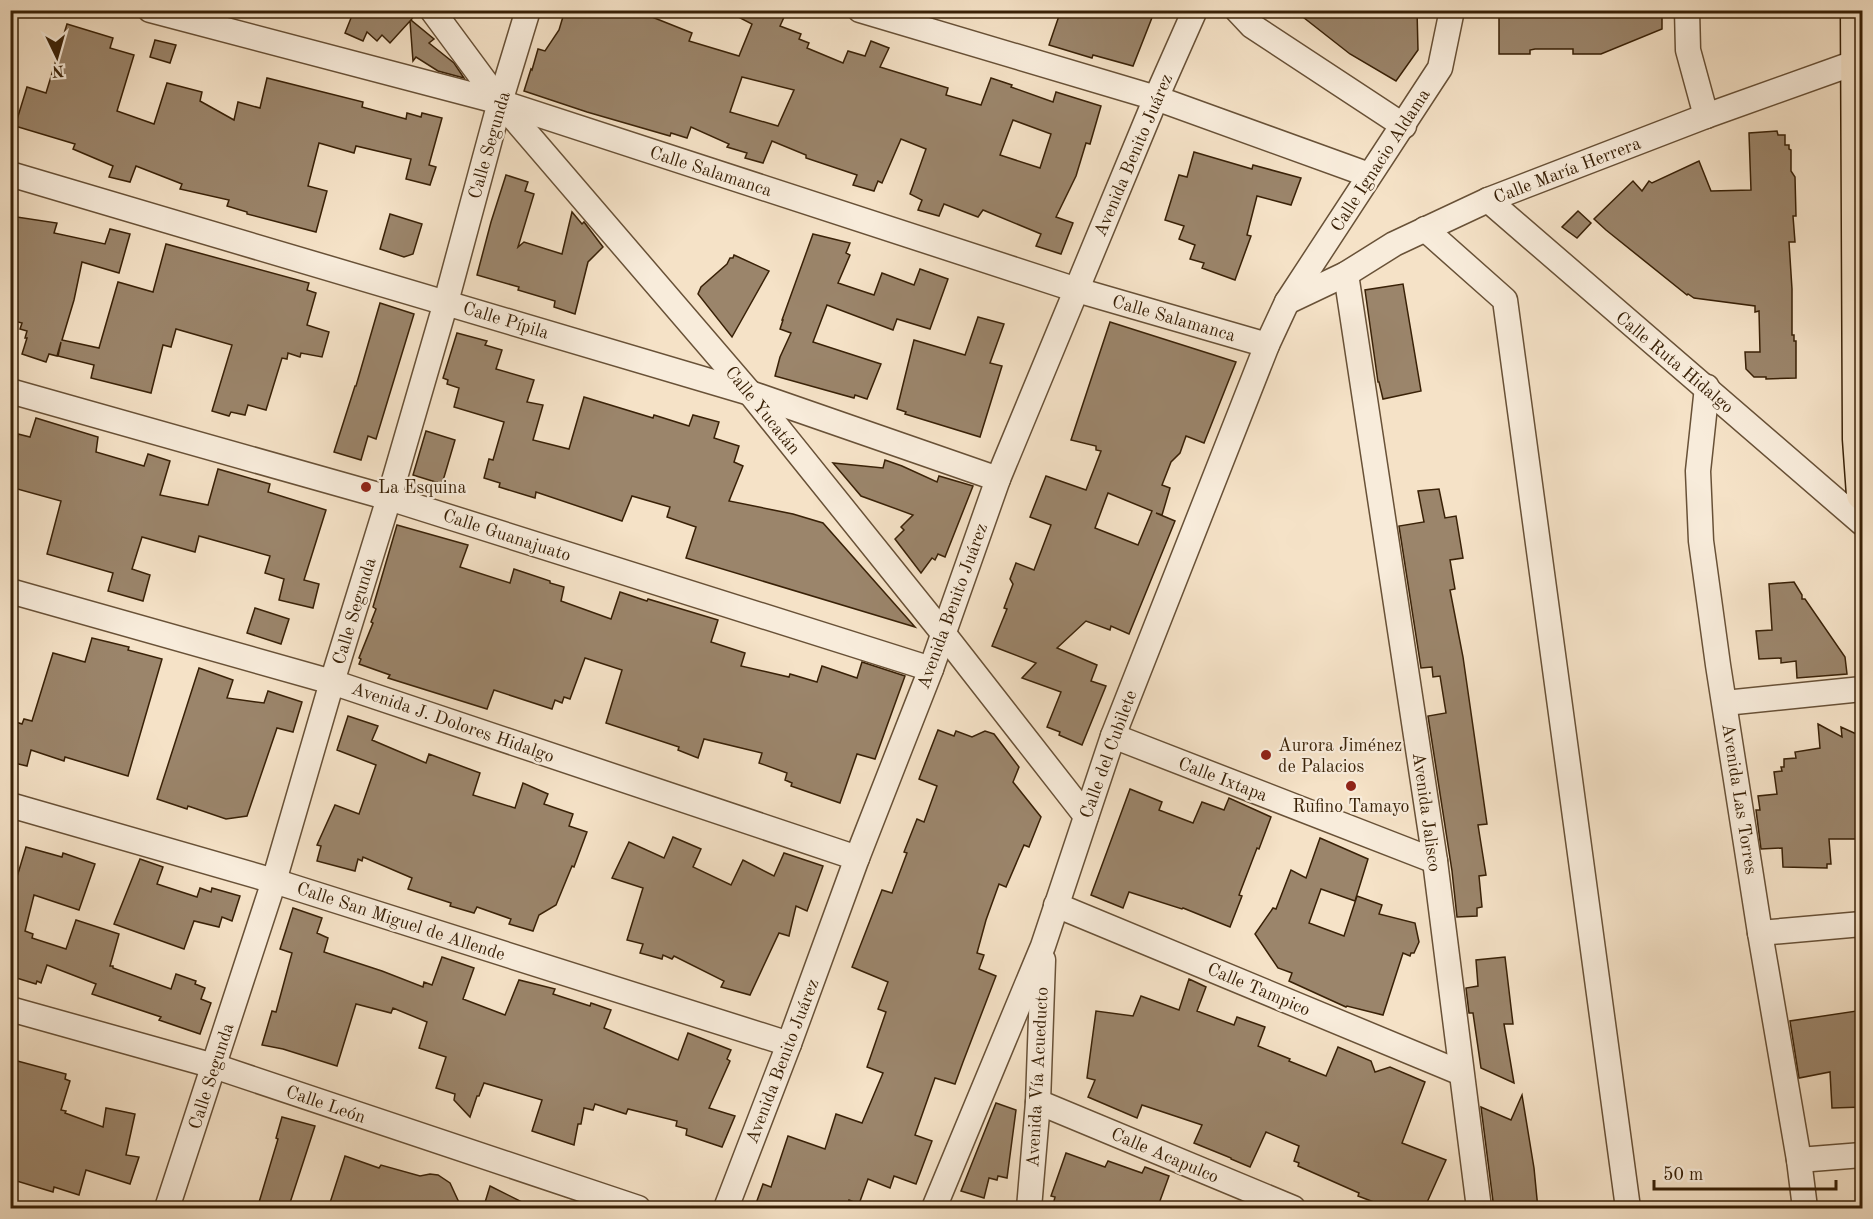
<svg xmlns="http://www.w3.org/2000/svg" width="1873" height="1219" font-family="'Old Standard TT',serif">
<rect width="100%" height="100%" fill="#f5e2c7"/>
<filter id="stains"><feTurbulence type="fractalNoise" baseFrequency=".00333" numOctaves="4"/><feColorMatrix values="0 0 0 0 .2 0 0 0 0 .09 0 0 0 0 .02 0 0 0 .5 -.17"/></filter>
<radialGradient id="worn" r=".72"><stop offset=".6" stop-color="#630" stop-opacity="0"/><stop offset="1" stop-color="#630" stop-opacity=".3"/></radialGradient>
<g fill="#9b856b" stroke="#392107" stroke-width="1.5" fill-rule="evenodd">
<path d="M343 10H418L411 20 434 39 429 43 454 63 464 78 438 71 416 57 413 61 410 21 390 43 382 35 377 41 367 32 363 41 345 33 351 18Z"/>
<path d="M565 10H654L652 17 692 33 689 41 739 56 752 24 725 10H768L785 15 780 26 801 34 799 39 809 43 807 48 843 63 848 51 865 56 871 41 889 48 880 67 948 88 946 95 981 105 991 78 1012 85 1011 87 1053 102 1056 92 1101 106 1090 144 1086 143 1076 176 1056 217 1073 223 1061 254 1036 246 1041 234 983 210 978 217 944 204 939 216 918 210 922 200 910 194 926 149 901 139 882 183 878 181 874 191 853 185 857 175 806 158V155L772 141 763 163 745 158 747 153 727 147 729 144 691 127 687 138 671 133 670 136 587 112 524 91 531 69 532 70 538 49 545 51 559 30ZM742 77 794 90 778 126 730 112ZM1013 120 1051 134 1040 168 1000 155Z"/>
<path d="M1061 10H1155L1133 66 1093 55 1092 58 1049 45Z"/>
<path d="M1294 10H1417L1418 50 1396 81 1350 54Z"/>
<path d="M1532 10H1662V29L1601 54H1573V49H1535L1530 50V54H1499V13Z"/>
<path d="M67 24 113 38 110 48 134 55 117 111 154 124 167 83 202 92 200 101 234 120 238 102 260 108 267 78 363 102 362 107 406 119 407 113 421 117 422 113 442 118 429 165 436 167 430 185 406 179 411 159 356 146 354 153 319 143 308 186 327 191 316 232 247 214V212L227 206 229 200 180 189 182 184 136 166 130 182 109 177 113 166 73 149 75 144 15 126 27 87 46 93Z"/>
<path d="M155 40 176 45 170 63 150 57Z"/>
<path d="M1777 131 1778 135H1785V145H1789V149L1791 150V171L1795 177 1796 216H1793L1795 242H1789L1792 289V335H1794V341H1796V378L1766 379V377H1754L1746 369 1745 352H1760L1759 311 1755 312V306L1694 298 1688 294 1687 295 1606 230 1594 219 1633 181 1642 191 1649 181 1652 183 1699 161 1711 191 1751 190 1749 133Z"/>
<path d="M1194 152 1252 169 1253 165 1301 178 1291 205 1257 196 1247 235 1251 236 1235 280 1202 268 1204 263 1190 259 1195 245 1179 239 1184 226 1165 220 1179 175 1187 177Z"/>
<path d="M506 175 528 182 525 191 534 194 518 247 524 242 562 254 572 212 582 224 584 222 603 247 588 262 575 314 554 307 555 301 518 290 519 287 477 275 491 222Z"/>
<path d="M1578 211 1591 223 1577 238 1562 227Z"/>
<path d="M390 214 422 224 413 254 404 257 380 249Z"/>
<path d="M10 216 57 223 54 233 105 244 110 229 130 234 119 273 82 262 74 300 62 340 99 348 118 282 153 292 166 244 309 283 307 290 316 293 307 325 329 332 322 357 301 353 300 357 288 353 287 359 282 358 266 410 248 405 245 415 231 412 229 416 212 411 232 345 176 329 171 347 163 345 151 393 91 378 94 365 58 356 61 342 57 356 49 354 46 362 22 354 27 338H25L27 331 20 329 22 323 10 320Z"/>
<path d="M813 234 850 243 846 253 850 255 838 283 874 295 882 273 914 285 920 269 948 279 930 329 897 319 893 330 827 305 813 342 881 364 867 399 855 395 854 398 775 376 780 357 791 333 780 329 783 320H782Z"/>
<path d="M734 255 769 271 732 337 698 294 701 287 727 264 730 258H733Z"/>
<path d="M1403 284 1421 391 1383 399 1379 382H1378L1365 290Z"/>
<path d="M380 303 414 314 376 439 368 436 361 460 334 452 355 386H356Z"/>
<path d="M978 317 1004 324 990 363 1002 366 980 437 905 414 906 412 897 409 914 340 965 355Z"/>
<path d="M1110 322 1236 362 1204 443 1186 436 1180 453 1171 462 1162 485 1170 488 1162 515 1156 513 1175 521 1129 634 1111 626 1110 630 1086 621 1057 648 1097 665 1091 681 1106 686 1082 745 1059 735 1060 732 1047 727 1061 692 1022 678 1036 663 992 646 1007 609 1004 608 1013 584 1010 579 1016 563 1034 570 1051 525 1030 517 1046 476 1086 490 1101 451 1096 450V446L1071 440ZM1108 493 1152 511 1138 545 1095 528Z"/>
<path d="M457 333 487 341 485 345 502 350 496 369 534 380 527 402 543 405 533 440 569 449 584 397 653 418 654 415 689 426 693 415 719 422 714 438 739 446 734 462 743 466 729 501 793 514 823 523 915 627 686 558 696 527 667 517 670 507 632 496 622 521 536 492 535 498 499 487 500 483 484 478 489 459 493 460 504 422 454 407 459 388 447 384 448 380 443 378Z"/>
<path d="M36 418 98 437 96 452 144 466 148 454 170 461 160 495 208 505 218 469 270 484 268 492 326 510 304 580 319 584 313 608 279 600 284 579 265 573 270 556 199 536 195 552 142 537 132 569 150 575 143 601 108 591 113 573 47 554 61 501 10 487V439L17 441 18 434 30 437Z"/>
<path d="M426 431 455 440 442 484 413 475Z"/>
<path d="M885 460 902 466 937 482 939 476 973 486 945 557 938 554 935 560 932 558 921 573 895 539 904 530 901 527 913 515 861 496 833 463 883 468Z"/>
<path d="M1439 489 1445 518 1456 516 1463 558 1450 560 1455 589 1450 590 1463 657 1487 824 1478 825 1486 875 1479 876 1482 907 1477 908V916L1457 917 1452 871 1428 716 1446 713 1440 676 1433 677 1432 667 1421 668 1399 526 1424 522 1418 491Z"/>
<path d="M397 525 468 545 460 567 510 583 514 569 550 581V583L564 587 561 601 611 619 620 592 647 601 648 599 718 620 711 642 745 653 741 666 789 677 790 674 817 682 822 666 857 678 862 662 905 676 875 759 857 754 840 803 791 786 792 783 785 780 787 773 759 763 762 753 704 739 698 758 678 750 679 747 606 723 622 670 585 658 570 699 564 697 562 703 555 700 552 709 494 690 487 709 388 678 390 675 359 664 361 659 359 658 373 623 371 622 376 609 373 607Z"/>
<path d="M1794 582 1802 595V599H1805L1845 657 1847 674 1797 678 1796 661 1781 663V658L1759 659 1756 631 1772 630 1769 584Z"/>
<path d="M255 608 289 619 281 644 247 633Z"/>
<path d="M92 638 129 647 128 650 162 659 128 776 65 757 64 761 31 750 27 766 10 762V720L22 724 24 719 32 721 53 653 85 662Z"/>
<path d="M199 668 233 680 227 698 264 703 268 691 302 702 293 732 277 728 247 816 226 819 188 806 187 809 157 799Z"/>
<path d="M348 716 378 726 372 740 426 763 429 754 480 773 473 795 515 808 523 783 548 794 544 804 573 814 569 826 587 832 574 867 572 866 556 905 539 915 533 931 509 924 511 919 477 907 474 913 450 906 451 903 408 889 412 878 363 857 362 861 358 859 355 871 317 861 321 846 317 845 335 805 359 814 376 765 337 750Z"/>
<path d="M1818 724 1842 737 1841 727 1863 737V839H1829L1831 864H1827V868L1783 867 1782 848 1761 849 1756 810H1760L1758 796 1777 794 1774 772 1782 771 1781 767H1784V759L1796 758 1795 752 1820 748Z"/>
<path d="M938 730 954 736 956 731 972 737 985 731 994 734 1019 767 1013 782 1041 817 1029 847 1024 845 1006 887 999 884 986 920 977 953 984 955 979 969 996 976 963 1062 955 1084 935 1078 915 1135 932 1141 916 1184 894 1176 890 1188 868 1179 859 1204 849 1200 846 1209H754L763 1184 771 1187 788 1136 825 1149 836 1114 862 1123 883 1073 867 1067 886 1012 878 1009 888 982 852 967 882 890 892 893 907 853 904 852 917 819 924 822 937 786 919 779Z"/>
<path d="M1130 789 1162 802 1159 810 1193 823 1202 802 1224 810 1229 798 1271 817 1259 849 1257 848 1239 895 1242 896 1230 927 1183 908 1182 909 1129 892 1123 908 1091 895Z"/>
<path d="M673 837 701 849 693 867 731 885 743 860 774 876 784 853 823 866 807 911 796 906 789 936 779 933 750 995 721 987 724 981 674 956 672 959 663 955 662 959 640 953 643 944 627 940 643 888 612 878 629 842 664 858Z"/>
<path d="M1320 838 1368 859 1355 901 1321 889 1309 923 1344 936 1357 896 1382 905 1379 914 1415 923 1419 942 1414 953H1411L1410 956 1403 953 1383 1015 1347 1006 1346 1007 1289 981 1292 973 1278 968 1255 934 1273 908 1276 909 1291 870 1306 878Z"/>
<path d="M26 847 62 857 63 853 95 864 79 910 34 895 25 931 33 934 32 938 66 949 76 920 119 934 110 966H113V968L171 989 176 974 196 981 195 984 205 988 201 999 211 1003 200 1034 159 1020 161 1017 92 994 96 984 47 965 41 983 37 981 36 984 10 976V900Z"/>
<path d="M140 859 163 867 157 884 197 897 200 888 211 892 212 888 240 896 232 921 222 917 219 927 194 921 184 949 114 924Z"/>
<path d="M293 908 322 918 317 933 328 938 324 952 382 971 423 987 424 982 432 985 442 957 474 968 463 999 505 1015 519 980 555 989 553 994 590 1006 591 1003 611 1010 604 1028 678 1060 688 1033 731 1050 727 1059 730 1061 709 1108 735 1116 722 1147 686 1135 687 1129 676 1126 677 1121 628 1109 626 1114 595 1104 593 1110 584 1108 581 1124H578L574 1145 532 1131 542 1100 484 1083 479 1096H477L470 1117 454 1100 455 1094 436 1088 446 1057 419 1048 427 1022 393 1008 391 1013 356 1004 337 1066 283 1049 262 1045 272 1011 276 1012 292 953 280 949Z"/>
<path d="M1505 957 1513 1024H1504L1514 1083 1481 1068 1473 1013H1469L1466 988 1478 986 1476 960Z"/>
<path d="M1189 979 1206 987 1197 1011 1234 1025 1237 1017 1265 1027 1258 1046 1290 1059 1289 1061 1326 1076 1338 1047 1371 1061 1375 1072 1390 1067 1425 1082 1402 1143 1446 1160 1424 1209H1377L1379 1204 1358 1196 1359 1193 1298 1166 1299 1163 1294 1161 1299 1146 1266 1132 1250 1167 1231 1159V1158L1194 1143 1202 1125 1142 1105 1137 1118 1088 1097 1095 1080 1087 1078 1096 1011 1133 1016 1141 996 1179 1010Z"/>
<path d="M1863 1010V1107L1832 1108 1830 1072 1799 1078 1790 1021Z"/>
<path d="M10 1059 66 1074 65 1079 70 1081 61 1110 66 1111 65 1113 103 1127 106 1108 135 1114 126 1155 139 1157 130 1184 86 1170 79 1195 54 1187 53 1192 10 1179Z"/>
<path d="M1522 1095 1534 1168 1538 1209H1494L1481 1107 1511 1120Z"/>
<path d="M996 1103 1016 1110 1007 1178 998 1176 997 1180 989 1178 984 1198 961 1191Z"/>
<path d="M282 1117 315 1126 288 1209H257L278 1139 276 1138Z"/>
<path d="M1066 1153 1105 1167 1108 1161 1142 1173 1145 1167 1169 1176 1157 1209H1052L1055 1197 1051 1196Z"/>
<path d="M345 1156 379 1168 381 1165 420 1176 430 1174 438 1175 450 1183 462 1209H328Z"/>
<path d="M490 1186 536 1209H483Z"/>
</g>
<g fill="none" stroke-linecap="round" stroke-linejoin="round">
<defs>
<g id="minor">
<path d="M150 10 500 102 1077 290 1267 345"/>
<path d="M432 10 500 102 750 393 943 633 1086 816"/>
<path d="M860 10 1156 98 1369 175"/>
<path d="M1237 10 1252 26 1404 126"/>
<path d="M1687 10 1688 50 1706 116"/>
<path d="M10 174 750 393 998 479"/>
<path d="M1488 200 1862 523"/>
<path d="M1425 229 1505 300 1628 1208"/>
<path d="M1346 274 1435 861 1479 1208"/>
<path d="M1287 302 1346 274 1394 244 1488 200 1706 116 1857 62"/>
<path d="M1707 387 1698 471 1701 541 1718 665 1760 933 1799 1160 1805 1208"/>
<path d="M10 391 389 498 931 669"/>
<path d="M10 591 332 682 857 858"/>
<path d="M1725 703 1862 689"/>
<path d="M1113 736 1435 861"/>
<path d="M10 805 274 881 789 1044"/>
<path d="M1056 905 1461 1073"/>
<path d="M1760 933 1862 924"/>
<path d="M10 1009 214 1066 638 1208"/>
<path d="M1038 1102 1293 1208"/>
<path d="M1799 1160 1862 1155"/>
<path d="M167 1208 274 881 332 682 389 498 446 302 500 102 528 10"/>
<path d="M726 1208 789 1044 857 858 931 669 998 479 1156 98 1195 10"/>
<path d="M934 1208 1043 946 1113 736 1267 345 1287 302 1440 68 1452 10"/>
<path d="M1029 1208 1038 1102 1043 960"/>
</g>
<path id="major" d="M1856 10 1858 439 1862 495"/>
</defs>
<use href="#minor" stroke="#685137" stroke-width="27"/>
<use href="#major" stroke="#392107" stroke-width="33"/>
<use href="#minor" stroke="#f8ecdb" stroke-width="24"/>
<use href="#major" stroke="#f5e2c7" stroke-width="30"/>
</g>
<g fill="#8f2418" stroke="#f8ecdb" stroke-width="2">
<circle cx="366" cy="487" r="6"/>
<circle cx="1266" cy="755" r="6"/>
<circle cx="1351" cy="786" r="6"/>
</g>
<g text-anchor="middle" stroke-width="4.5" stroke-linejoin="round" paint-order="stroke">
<g font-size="18" fill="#392107" stroke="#f8ecdb">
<text transform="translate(489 145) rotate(-74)" y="6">Calle Segunda</text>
<text transform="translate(1133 155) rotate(-67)" y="6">Avenida Benito Juárez</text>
<text transform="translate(1380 160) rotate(-57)" y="6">Calle Ignacio Aldama</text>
<text transform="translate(1567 170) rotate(-21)" y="6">Calle María Herrera</text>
<text transform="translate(711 171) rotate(18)" y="6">Calle Salamanca</text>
<text transform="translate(1174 318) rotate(16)" y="6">Calle Salamanca</text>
<text transform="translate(506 320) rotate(17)" y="6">Calle Pípila</text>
<text transform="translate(1675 362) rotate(40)" y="6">Calle Ruta Hidalgo</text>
<text transform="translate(763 410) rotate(51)" y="6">Calle Yucatán</text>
<text transform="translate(507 535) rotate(18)" y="6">Calle Guanajuato</text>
<text transform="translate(952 606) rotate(-70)" y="6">Avenida Benito Juárez</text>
<text transform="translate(354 611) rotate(-73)" y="6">Calle Segunda</text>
<text transform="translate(453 722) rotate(19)" y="6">Avenida J. Dolores Hidalgo</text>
<text transform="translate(1108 754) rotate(-70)" y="6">Calle del Cubilete</text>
<text transform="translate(1223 779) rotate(21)" y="6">Calle Ixtapa</text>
<text transform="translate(1740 799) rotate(81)" y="6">Avenida Las Torres</text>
<text transform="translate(1427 812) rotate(82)" y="6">Avenida Jalisco</text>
<text transform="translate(401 921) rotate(18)" y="6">Calle San Miguel de Allende</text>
<text transform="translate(1259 989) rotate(23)" y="6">Calle Tampico</text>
<text transform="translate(782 1061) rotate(-69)" y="6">Avenida Benito Juárez</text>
<text transform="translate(211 1076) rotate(-72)" y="6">Calle Segunda</text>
<text transform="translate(1037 1077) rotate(-87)" y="6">Avenida Vía Acueducto</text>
<text transform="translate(326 1104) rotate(19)" y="6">Calle León</text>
<text transform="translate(1165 1155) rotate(23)" y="6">Calle Acapulco</text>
</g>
<g font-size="18" fill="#392107" stroke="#f8ecdb" text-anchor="start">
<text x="378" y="493">La Esquina</text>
<text x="1278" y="751">Aurora Jiménez<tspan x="1278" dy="21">de Palacios</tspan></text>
<text x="1351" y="812" text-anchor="middle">Rufino Tamayo</text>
</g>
</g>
<rect width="1873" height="1219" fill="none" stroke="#f5e2c7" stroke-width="36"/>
<rect x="12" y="12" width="1849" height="1195" fill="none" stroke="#392107" stroke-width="3"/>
<rect x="18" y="18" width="1837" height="1183" fill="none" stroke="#392107" stroke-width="1.5"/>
<g transform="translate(57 57) rotate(175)" stroke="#f8ecdb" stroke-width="4.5" paint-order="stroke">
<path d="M0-4.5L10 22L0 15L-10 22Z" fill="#392107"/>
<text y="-9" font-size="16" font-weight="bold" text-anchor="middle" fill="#392107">N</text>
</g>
<path d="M1654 1180v9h182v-9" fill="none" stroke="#392107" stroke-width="3"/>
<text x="1663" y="1180" font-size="18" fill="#392107" stroke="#f8ecdb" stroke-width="4.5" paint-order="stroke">50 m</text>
<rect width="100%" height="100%" filter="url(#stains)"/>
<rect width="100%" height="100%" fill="url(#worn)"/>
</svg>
